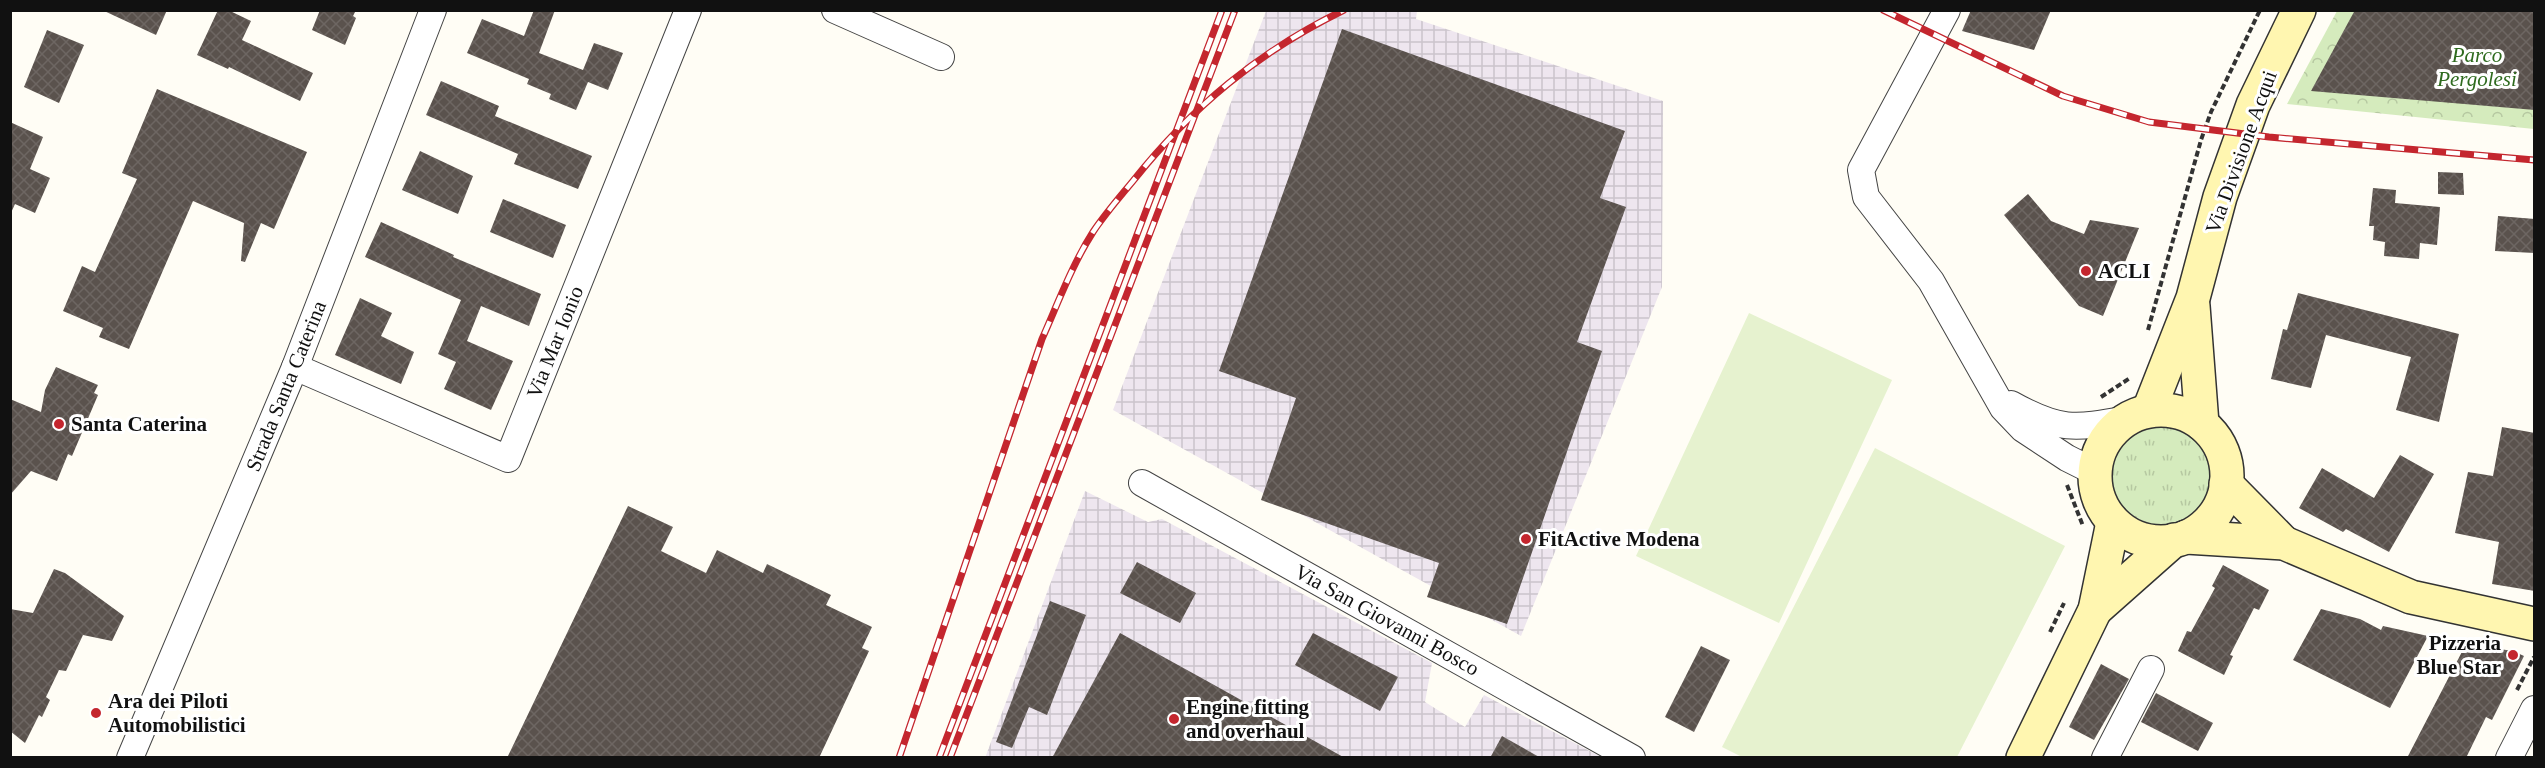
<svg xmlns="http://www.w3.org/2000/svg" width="2545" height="768" font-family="Georgia,serif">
<defs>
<pattern id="industrial-grid" width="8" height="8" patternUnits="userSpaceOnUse" patternTransform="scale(1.5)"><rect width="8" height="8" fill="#eee6ef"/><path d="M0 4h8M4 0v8" fill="none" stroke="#cbc4cc"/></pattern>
<pattern id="grass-tufts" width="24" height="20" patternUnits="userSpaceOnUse" patternTransform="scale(1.5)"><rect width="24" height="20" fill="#d5ebbd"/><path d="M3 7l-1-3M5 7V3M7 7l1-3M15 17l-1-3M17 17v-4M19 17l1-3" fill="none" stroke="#b6c8a1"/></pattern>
<pattern id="park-crowns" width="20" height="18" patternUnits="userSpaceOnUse" patternTransform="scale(1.5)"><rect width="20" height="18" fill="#d5ebbd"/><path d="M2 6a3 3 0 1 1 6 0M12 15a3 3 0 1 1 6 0" fill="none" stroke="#b6c8a1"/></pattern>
<pattern id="building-cross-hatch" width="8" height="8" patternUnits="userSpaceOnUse" patternTransform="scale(1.5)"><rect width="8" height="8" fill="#5a524d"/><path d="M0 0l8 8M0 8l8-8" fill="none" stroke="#6d6662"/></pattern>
</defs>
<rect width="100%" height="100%" fill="#fffdf5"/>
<g fill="url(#industrial-grid)">
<path d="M1266 11H1417L1416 19 1663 101 1662 287 1521 636 1113 410Z"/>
<path d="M1085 491 1148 522 1162 519 1432 663 1425 702 1465 727 1484 695 1601 757 985 758Z"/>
</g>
<circle fill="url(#grass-tufts)" cx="2161" cy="475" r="55"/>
<path fill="url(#park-crowns)" d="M2337 11H2534V129L2287 104Z"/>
<g fill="#e6f2cf">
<path d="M1749 313 1892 380 1779 623 1636 556Z"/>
<path d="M1875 448 2065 546 1957 757H1742L1722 747Z"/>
</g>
<g fill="url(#building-cross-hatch)">
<path d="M102 10H167L156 35Z"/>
<path d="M218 10H228L251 21 242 40 313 73 300 101 229 67 228 69 197 55Z"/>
<path d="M320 10H356L353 16 356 18 345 45 312 30Z"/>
<path d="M534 10H555L539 53 583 70 594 43 623 53 608 90 588 82 576 110 549 99 551 94 527 84 529 79 467 53 482 19 524 36Z"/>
<path d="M1971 10H2051L2034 50 1962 31Z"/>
<path d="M2355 10H2535V110L2311 91Z"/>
<path d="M1342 29 1625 131 1600 198 1626 207 1577 342 1602 351 1507 624 1427 597 1439 563 1261 500 1296 398 1219 371Z"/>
<path d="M47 30 84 45 59 103 24 87Z"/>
<path d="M441 81 499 106 495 116 592 156 578 189 514 164 518 154 426 115Z"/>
<path d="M157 89 307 152 274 229 261 223 245 262 241 261 244 223 193 201 129 349 99 337 103 328 63 311 82 266 95 272 137 179 122 173Z"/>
<path d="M10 122 43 137 30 169 50 178 35 213 15 204 10 215Z"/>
<path d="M420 151 473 176 458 214 402 190Z"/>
<path d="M2438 172 2463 173 2464 195 2438 194Z"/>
<path d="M2373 188 2396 190 2395 203 2440 207 2437 245 2420 243 2419 259 2384 256 2385 242 2373 240 2374 226H2369Z"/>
<path d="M2028 194 2051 221 2084 234 2090 220 2139 228 2103 316 2079 306 2004 215Z"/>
<path d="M503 199 566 225 553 258 490 232Z"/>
<path d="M2498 216 2535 219V253L2495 251Z"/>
<path d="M381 222 454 255 453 257 541 294 529 326 481 306 467 341 513 361 491 410 444 389 456 362 438 354 461 300 365 257Z"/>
<path d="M2298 293 2459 334 2439 422 2396 410 2411 357 2326 335 2311 388 2271 379 2283 329 2287 330Z"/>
<path d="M360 298 392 313 381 336 414 352 401 384 335 355Z"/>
<path d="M56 367 98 385 94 393 98 395 72 456 68 454 57 481 31 471 10 495V399L41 412 45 390Z"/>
<path d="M2502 427 2535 433V591L2492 584 2499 542 2455 533 2468 472 2493 476Z"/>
<path d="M2400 455 2434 474 2389 552 2346 529 2343 532 2299 508 2322 468 2374 498Z"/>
<path d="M628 506 673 527 661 551 706 573 717 550 763 573 767 564 831 595 826 605 872 627 862 648 869 651 819 758H507Z"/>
<path d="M1137 562 1196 593 1180 623 1120 593Z"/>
<path d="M2223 565 2269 590 2259 610 2254 608 2230 655 2233 656 2224 675 2178 651 2187 631 2191 632 2215 588 2212 586Z"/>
<path d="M54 569 65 573 124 616 112 641 83 635 66 671 59 670 46 697 50 700 42 717 39 715 25 743 10 731V609L33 613Z"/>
<path d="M1050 601 1086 615 1047 715 1029 707 1012 748 996 742Z"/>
<path d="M2321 609 2360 619 2381 630 2383 626 2428 636 2390 708 2293 660Z"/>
<path d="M1120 633 1207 681 1345 758H1052Z"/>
<path d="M1313 633 1398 677 1380 711 1295 665Z"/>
<path d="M2466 644 2513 651 2524 656 2492 720 2486 717 2466 758H2407Z"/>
<path d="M1701 646 1730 660 1694 732 1665 717Z"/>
<path d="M2101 664 2129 679 2094 740 2069 727Z"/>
<path d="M2156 693 2213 723 2198 751 2141 722Z"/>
<path d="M1502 736 1541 758H1490Z"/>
</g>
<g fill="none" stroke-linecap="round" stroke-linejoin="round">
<defs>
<g id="street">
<path d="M835 10 941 57"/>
<path d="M1947 10 1861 170 1866 197 1931 281 2003 408 2023 429 2067 458 2095 472"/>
<path d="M295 367 508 459 688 10"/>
<path d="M2011 404C2059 431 2074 429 2127 419"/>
<path d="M1142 483 1632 758"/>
<path d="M130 758 295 367 433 10"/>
<path d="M2105 758 2151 669"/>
<path d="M2509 758 2534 709"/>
</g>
<g id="secondary">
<path d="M2193 306 2202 424"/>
<path d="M2149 410 2193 298 2220 197 2253 105 2299 10"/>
<circle cx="2161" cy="476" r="66"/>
<path d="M2226 484 2284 543"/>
<path d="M2186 537 2284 543 2411 597 2534 624"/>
<path d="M2095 610 2174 540"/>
<path d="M2023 758 2095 610 2113 522"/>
</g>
</defs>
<use href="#street" stroke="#444" stroke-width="28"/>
<use href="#secondary" stroke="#333" stroke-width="36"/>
<g stroke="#333" stroke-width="4" stroke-dasharray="6 3" stroke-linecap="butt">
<path d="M2148 330 2201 140 2211 112 2260 10"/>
<path d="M2101 397 2130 378"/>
<path d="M2067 485 2083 526"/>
<path d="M2050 632 2064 603"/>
<path d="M2517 690 2534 657"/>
</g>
<use href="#street" stroke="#fff" stroke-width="26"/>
<use href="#secondary" stroke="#fff6b0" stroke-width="33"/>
<defs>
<g id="rail">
<path d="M1883 10 2063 96 2149 122 2269 137 2534 160"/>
<path d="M899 758 1042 339C1058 303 1072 265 1093 232 1105 214 1119 198 1133 181 1192 107 1258 52 1344 10"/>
<path d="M939 758 1222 10"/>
<path d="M950 758 1235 10"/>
</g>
</defs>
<use href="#rail" stroke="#c4262e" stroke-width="7"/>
<use href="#rail" stroke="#fff" stroke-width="4.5" stroke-dasharray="14" stroke-linecap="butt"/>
</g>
<g fill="#c4262e" stroke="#fff" stroke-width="2">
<circle cx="2086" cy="271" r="6"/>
<circle cx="59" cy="424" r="6"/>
<circle cx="1526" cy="539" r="6"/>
<circle cx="2513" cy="655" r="6"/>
<circle cx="96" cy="713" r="6"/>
<circle cx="1174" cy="719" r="6"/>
</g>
<g text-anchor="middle" stroke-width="6" stroke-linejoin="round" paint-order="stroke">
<g font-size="21" font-style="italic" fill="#2f6b1f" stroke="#fff">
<text x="2477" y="62">Parco<tspan x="2477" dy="24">Pergolesi</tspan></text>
</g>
<g font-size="21" fill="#111" stroke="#fff">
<text transform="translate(2241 152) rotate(-70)" y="7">Via Divisione Acqui</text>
<text transform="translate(555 342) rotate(-68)" y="7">Via Mar Ionio</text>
<text transform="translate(286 386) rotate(-68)" y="7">Strada Santa Caterina</text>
<text transform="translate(1387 620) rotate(29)" y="7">Via San Giovanni Bosco</text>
</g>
<g font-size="21" font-weight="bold" fill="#111" stroke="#fff" text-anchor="start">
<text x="2098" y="278">ACLI</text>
<text x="71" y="431">Santa Caterina</text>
<text x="1538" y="546">FitActive Modena</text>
<text x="2501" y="650" text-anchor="end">Pizzeria<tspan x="2501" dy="24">Blue Star</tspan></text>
<text x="108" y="708">Ara dei Piloti<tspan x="108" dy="24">Automobilistici</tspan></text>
<text x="1186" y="714">Engine fitting<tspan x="1186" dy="24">and overhaul</tspan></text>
</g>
</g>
<rect width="2545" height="768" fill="none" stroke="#111111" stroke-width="24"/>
</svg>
